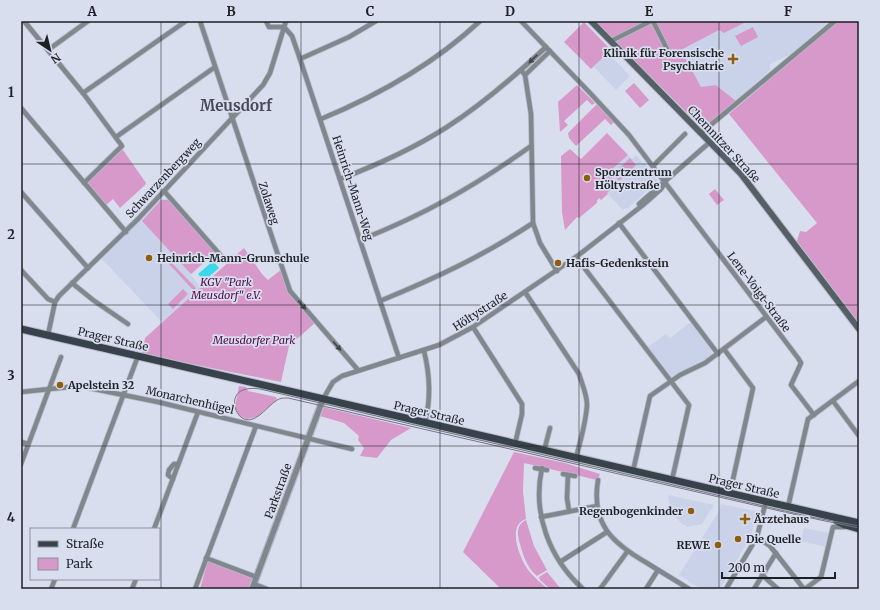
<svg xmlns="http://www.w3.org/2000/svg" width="880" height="610" font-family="Merriweather,serif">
<rect width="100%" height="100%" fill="#d9deef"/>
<g fill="#cad2e9">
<path d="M748 21H829L791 54 770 64V70L736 101 716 85 701 88 681 50 719 30 724 33Z"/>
<path d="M608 53 630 76 616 90 594 67Z"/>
<path d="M628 155 632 159 636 155 643 163 644 162 658 181 627 209 625 208 623 210 607 193 617 183 608 174Z"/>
<path d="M159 199H168L216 252 191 275 201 287 162 322 101 258 140 220Z"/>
<path d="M691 322 711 350 712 353 706 359 679 372 671 377 648 347 666 334 670 338Z"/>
<path d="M668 495 714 505 702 524 686 527V525H683L673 514 670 508Z"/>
<path d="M721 504 756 511 752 534 720 589H701L679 575 719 511Z"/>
<path d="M804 528 829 533 826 547 801 541Z"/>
</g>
<g fill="#d799c9">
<path d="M595 21H748L724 33 719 30 681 50 701 87 716 85 736 101 703 129Z"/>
<path d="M838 21H859V324L797 241 800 231 806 232 817 223 729 114Z"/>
<path d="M584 22 611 50 591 69 564 42Z"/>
<path d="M753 27 758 37 741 46 735 36Z"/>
<path d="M634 83 649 100 640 108 625 91Z"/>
<path d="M577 85 595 103 592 105 587 100 564 121 568 125 560 132 558 102Z"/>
<path d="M597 104 614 122 611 125 605 119 576 146 569 138 568 133Z"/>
<path d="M607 133 628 155 608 173 617 183 607 193 608 194 601 200 599 198 597 201V203L579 218 577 217 565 230 562 212 561 156 570 149 581 159Z"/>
<path d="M120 149 123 150 146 183 145 185 120 208 113 199 106 205 87 184 88 181Z"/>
<path d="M630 158 636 165 619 181 613 174Z"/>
<path d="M715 189 724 200 717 205 709 194Z"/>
<path d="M161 200H168L215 252 191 274 142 221Z"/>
<path d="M244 248 262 274 268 280 282 269 290 291 316 322 289 346 281 382 142 354 145 338Z"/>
<path d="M171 262 196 288 194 291 169 264Z"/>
<path d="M183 289 188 294 173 309 168 304Z"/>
<path d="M239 386 246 387 248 391 276 397 277 400 257 417 247 419 239 416 235 407Z"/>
<path d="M323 407 411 428 391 440 377 458 360 456 364 448 358 440 359 436 344 423 320 416Z"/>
<path d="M514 452 565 463 600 474 597 480 524 463 523 491 526 519C506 525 520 560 529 571 535 578 541 583 548 589H501L463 552Z"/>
<path d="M526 520 534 546 547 570 537 576C527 568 523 555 520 544 518 536 515 525 526 520Z"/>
<path d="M208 561 253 578 249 589H200Z"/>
<path d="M547 572 561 589H550L540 580 539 577Z"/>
</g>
<path fill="#39d9eb" d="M213 261 219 268 204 281 198 274Z"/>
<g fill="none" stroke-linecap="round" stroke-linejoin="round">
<defs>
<g id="minor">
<path d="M24 21 83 93 122 146 84 183"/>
<path d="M200 21 290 291 358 370"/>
<path d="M266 21 269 27H284"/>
<path d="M521 21 591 94 629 135 798 358 801 363 791 385 814 415"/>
<path d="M653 21 667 49"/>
<path d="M284 27 292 36 300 59 399 358"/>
<path d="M611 41 651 21"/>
<path d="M48 50 88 21"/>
<path d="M300 59 349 37 376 21"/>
<path d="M521 70 525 75 531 114 533 223 540 243 557 271"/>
<path d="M525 75 550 51"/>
<path d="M83 93 186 21"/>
<path d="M21 108 126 232"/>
<path d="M321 119C379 95 434 64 480 21"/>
<path d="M701 133 835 21"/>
<path d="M116 137 215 67"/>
<path d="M653 166 685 134"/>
<path d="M340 179C377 165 413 149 447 127 483 104 515 76 546 47"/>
<path d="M164 191 223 258"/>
<path d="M21 192 88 268"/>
<path d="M639 204 710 142"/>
<path d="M619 223 718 354"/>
<path d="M360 240C424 215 475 186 531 146"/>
<path d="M576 257 689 405 672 480"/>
<path d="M21 270 48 299 55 302"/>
<path d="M72 283 93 300 128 324"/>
<path d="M525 292 579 374C582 384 587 394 587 405 586 423 580 442 576 458"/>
<path d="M380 301C436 278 483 256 533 223"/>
<path d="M473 327 522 404V414L515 444"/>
<path d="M48 335 55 302 59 296 138 219 263 85 270 73 286 21"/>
<path d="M724 349 753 388 730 493"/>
<path d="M424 351C430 375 431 399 425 423"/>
<path d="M21 392 79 386 94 389 158 402 352 449"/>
<path d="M323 399 333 382 342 376 439 345 473 327 576 257 643 205 661 189 665 183"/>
<path d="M833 401 859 436"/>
<path d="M21 442 28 444"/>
<path d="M544 451 550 428"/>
<path d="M21 464 61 357"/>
<path d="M535 468 547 470"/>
<path d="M542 468C532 513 549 558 583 589"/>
<path d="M633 471 650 396 680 375 705 363 766 317"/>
<path d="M563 474 575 476"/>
<path d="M568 475 567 498 569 511"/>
<path d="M173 479 168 475 169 470 174 464H178"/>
<path d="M598 480C591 524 612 543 647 563 661 572 675 580 689 589"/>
<path d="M788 507 808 419 859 381"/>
<path d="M541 517 597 506"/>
<path d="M73 529 138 356"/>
<path d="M154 529 198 412"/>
<path d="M757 537 770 546 804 589"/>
<path d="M206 558 256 577"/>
<path d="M560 562 607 532"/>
<path d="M762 575 778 589"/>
<path d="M254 584 267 589"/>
<path d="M51 589 55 579"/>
<path d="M132 589 136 579"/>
<path d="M195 589 256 426"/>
<path d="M600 589 627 552"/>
<path d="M646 589 658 570"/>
<path d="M726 589 757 537 766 501"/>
<path d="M754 589 776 553"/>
<path d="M805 589 821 577 833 527H845"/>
</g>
<path id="tertiary" d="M252 589 323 399"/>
<path id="secondary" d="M591 21 741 174 859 329"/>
<g id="primary">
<path d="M21 329 859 523"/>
<path d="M837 521 845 525 859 529"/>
</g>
</defs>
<use href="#minor" stroke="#b7bccb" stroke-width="6"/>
<use href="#tertiary" stroke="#b7bccb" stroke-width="8"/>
<use href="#secondary" stroke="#b7bccb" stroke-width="8"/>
<use href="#primary" stroke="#b7bccb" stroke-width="9"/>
<use href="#minor" stroke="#81888d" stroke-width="4.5"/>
<use href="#tertiary" stroke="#81888d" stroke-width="5.5"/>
<use href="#secondary" stroke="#555f66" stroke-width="6"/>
<use href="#primary" stroke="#37424a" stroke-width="7"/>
<path stroke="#747782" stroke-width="1" d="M859 526 811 517 260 389C246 387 232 390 235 407 236 411 238 415 242 418 256 426 267 405 279 399 282 398 285 398 288 398L806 517 859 528"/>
</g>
<defs><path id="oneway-solid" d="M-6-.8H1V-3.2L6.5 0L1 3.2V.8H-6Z"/></defs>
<g fill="#41444a">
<use href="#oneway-solid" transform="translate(533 59) rotate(137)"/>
<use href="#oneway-solid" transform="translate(302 305) rotate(49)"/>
<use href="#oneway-solid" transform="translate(337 346) rotate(49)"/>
</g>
<path fill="none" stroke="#1e2026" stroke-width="1" stroke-opacity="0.55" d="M161 21V589M301 21V589M440 21V589M579 21V589M719 21V589M21 164H859M21 305H859M21 446H859"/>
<g fill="#905d0e" stroke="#d9deef" stroke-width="1.5">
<path d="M731 53h4v4h4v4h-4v4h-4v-4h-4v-4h4z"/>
<circle cx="587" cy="178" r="4"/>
<circle cx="149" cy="258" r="4"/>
<circle cx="558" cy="263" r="4"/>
<circle cx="60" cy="385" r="4"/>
<circle cx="691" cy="511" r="4"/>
<path d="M743 513h4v4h4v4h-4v4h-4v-4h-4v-4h4z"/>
<circle cx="738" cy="539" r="4"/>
<circle cx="718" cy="545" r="4"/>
</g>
<g text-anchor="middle" stroke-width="3.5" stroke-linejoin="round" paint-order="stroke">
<g font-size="11" font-weight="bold" fill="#1e2026" stroke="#d9deef" text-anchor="start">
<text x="724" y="57" text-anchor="end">Klinik für Forensische<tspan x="724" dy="13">Psychiatrie</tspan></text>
<text x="595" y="176">Sportzentrum<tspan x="595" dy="13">Höltystraße</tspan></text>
<text x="157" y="262">Heinrich-Mann-Grunschule</text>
<text x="566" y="267">Hafis-Gedenkstein</text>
<text x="68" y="389">Apelstein 32</text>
<text x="683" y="515" text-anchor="end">Regenbogenkinder</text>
<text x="754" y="523">Ärztehaus</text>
<text x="746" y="543">Die Quelle</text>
<text x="710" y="549" text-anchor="end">REWE</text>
</g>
<g font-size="11" fill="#1e2026" stroke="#d9deef">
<text transform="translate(724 144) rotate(47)" y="4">Chemnitzer Straße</text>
<text transform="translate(163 178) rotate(-47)" y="4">Schwarzenbergweg</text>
<text transform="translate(353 188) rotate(72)" y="4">Heinrich-Mann-Weg</text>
<text transform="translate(269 203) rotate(72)" y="4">Zolaweg</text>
<text transform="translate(759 292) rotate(53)" y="4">Lene-Voigt-Straße</text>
<text transform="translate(480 311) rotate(-33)" y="4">Höltystraße</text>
<text transform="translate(113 339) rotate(13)" y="4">Prager Straße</text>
<text transform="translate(190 400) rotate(13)" y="4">Monarchenhügel</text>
<text transform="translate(429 413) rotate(13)" y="4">Prager Straße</text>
<text transform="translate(744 486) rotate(13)" y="4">Prager Straße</text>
<text transform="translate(278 491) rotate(-70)" y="4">Parkstraße</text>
</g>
<g font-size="11" font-style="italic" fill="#530949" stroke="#d9deef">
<text x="226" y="286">KGV "Park<tspan x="226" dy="13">Meusdorf" e.V.</tspan></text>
<text x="254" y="344">Meusdorfer Park</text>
</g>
<g font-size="15" font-weight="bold" fill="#474b59" stroke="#d9deef">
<text x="236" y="111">Meusdorf</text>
</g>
</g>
<rect width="880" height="610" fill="none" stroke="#d9deef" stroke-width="44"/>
<rect x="30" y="528" width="130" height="52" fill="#d9deef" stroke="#8e929f"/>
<rect x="38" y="541" width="20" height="6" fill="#37424a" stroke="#8e929f"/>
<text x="66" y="548" font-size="12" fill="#1e2026">Straße</text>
<rect x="38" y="558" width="20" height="12" fill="#d799c9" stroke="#8e929f"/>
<text x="66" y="568" font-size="12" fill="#1e2026">Park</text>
<g transform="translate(50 50) rotate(145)" stroke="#d9deef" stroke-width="3" paint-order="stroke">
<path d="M0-3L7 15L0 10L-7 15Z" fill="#1e2026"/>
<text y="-6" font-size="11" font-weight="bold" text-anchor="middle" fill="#1e2026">N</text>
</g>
<path d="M722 572v6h113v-6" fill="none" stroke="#1e2026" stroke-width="2"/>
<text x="728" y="572" font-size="12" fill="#1e2026" stroke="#d9deef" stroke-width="3" paint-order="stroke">200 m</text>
<rect x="22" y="22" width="836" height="566" fill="none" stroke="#1e2026" stroke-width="1.5"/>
<g font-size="13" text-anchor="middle" font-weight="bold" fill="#1e2026">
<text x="92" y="16">A</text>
<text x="231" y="16">B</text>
<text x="370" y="16">C</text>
<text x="510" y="16">D</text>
<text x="649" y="16">E</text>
<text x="788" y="16">F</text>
<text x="11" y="97">1</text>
<text x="11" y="239">2</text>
<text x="11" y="380">3</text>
<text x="11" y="522">4</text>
</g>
</svg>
